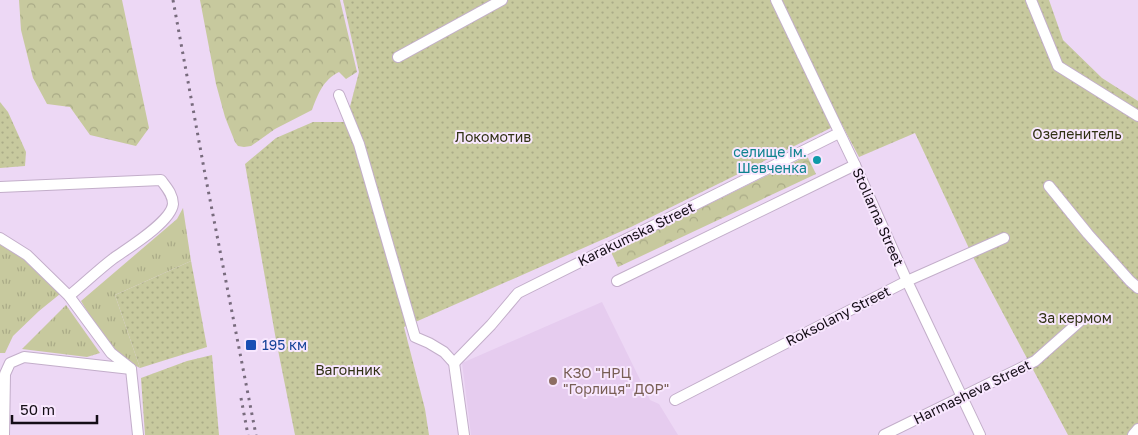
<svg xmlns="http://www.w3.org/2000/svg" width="1138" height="435" font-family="'Golos Text',sans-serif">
<defs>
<pattern id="grass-tufts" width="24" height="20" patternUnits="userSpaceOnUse" patternTransform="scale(1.25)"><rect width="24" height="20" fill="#c7c99e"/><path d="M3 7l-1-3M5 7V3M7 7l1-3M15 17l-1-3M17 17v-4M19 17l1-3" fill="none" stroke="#aaab87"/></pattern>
<pattern id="forest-crowns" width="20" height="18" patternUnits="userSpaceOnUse" patternTransform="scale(1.25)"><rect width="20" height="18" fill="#c7c99e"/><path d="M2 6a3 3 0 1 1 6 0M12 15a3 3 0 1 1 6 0" fill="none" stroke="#aaab87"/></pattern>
<pattern id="garden-dots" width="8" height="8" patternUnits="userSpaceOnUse" patternTransform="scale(1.25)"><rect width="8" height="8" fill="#c7c99e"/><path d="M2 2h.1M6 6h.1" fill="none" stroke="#aaab87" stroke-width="1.8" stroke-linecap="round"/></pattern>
</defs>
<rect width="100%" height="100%" fill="#edd8f5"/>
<path fill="#e6ccef" d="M602 302 650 400 659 404 678 435H471L462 363Z"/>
<g fill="url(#grass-tufts)">
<path d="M183 208 191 261 115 295 140 368C112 354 97 327 81 301L177 219Z"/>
<path d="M0 244 25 260 60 294 39 311 13 336 5 353H0Z"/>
<path d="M66 305 100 353 87 357 22 349Z"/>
</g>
<g fill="url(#forest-crowns)">
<path d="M19 0H122L149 128 136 146 90 135 70 107 47 104 33 78 21 30Z"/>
<path d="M200 0H340L357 72 346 79 339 72C323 80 318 94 312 110L275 129 251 146 244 147 238 146 235 142 225 117 216 84Z"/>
<path d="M807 156 816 174 618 267 611 252Z"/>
</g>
<g fill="url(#garden-dots)">
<path d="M343 0H1049L1063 40 1102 78 1138 101V435H1068L974 259 915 133 859 157 841 123 631 227 404 327 425 409 429 435H295L276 340 245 164 276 138 313 122H346L359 72Z"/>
<path d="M0 102 8 112 26 152 25 166 0 168Z"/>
<path d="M191 261 207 347 140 368 115 295Z"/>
<path d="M212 355 219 435H145L141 378 187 361Z"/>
</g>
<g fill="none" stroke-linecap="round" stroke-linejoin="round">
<defs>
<g id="street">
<path d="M776 0 855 165 907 281 980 435"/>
<path d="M1031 0 1058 66 1138 116"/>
<path d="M398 57 502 0"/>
<path d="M339 95 359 144 415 337 429 343 444 352 454 363 464 435"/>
<path d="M1049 186 1088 234 1130 281 1138 288"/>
<path d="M0 187 161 180C166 187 173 194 173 204 171 222 128 248 114 258 98 270 84 284 69 296"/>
<path d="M0 238 27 255 69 296 111 353 130 368"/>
<path d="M617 281 855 165"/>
<path d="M454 363 491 325 518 293 839 133"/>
<path d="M131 369 138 435"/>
<path d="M675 400 907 281 1004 238"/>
<path d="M4 435 5 374 10 363 24 357 131 369"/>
<path d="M884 435 1035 361 1079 322"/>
<path d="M1133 435 1138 429"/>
</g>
</defs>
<use href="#street" stroke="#c3aeca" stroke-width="12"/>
<use href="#street" stroke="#fff" stroke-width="10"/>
<g stroke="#786b7d" stroke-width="3" stroke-dasharray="2.5 5" stroke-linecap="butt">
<path d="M173 0 205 174 256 435"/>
<path d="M241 398 248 435"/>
</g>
</g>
<circle fill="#0f9aa8" stroke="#f8e7fe" stroke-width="2" cx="817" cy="160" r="5"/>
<rect fill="#1a4fb4" stroke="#f8e7fe" stroke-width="2" x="245" y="339" width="12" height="12" rx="2.5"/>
<circle fill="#8d6e63" stroke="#f8e7fe" stroke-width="2" cx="553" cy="381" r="5"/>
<g text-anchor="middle" stroke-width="4" stroke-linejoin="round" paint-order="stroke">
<g font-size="14" fill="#303114" stroke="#f8e7fe">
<text x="1077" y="139">Озеленитель</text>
<text x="493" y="142">Локомотив</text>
<text x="1075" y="323">За кермом</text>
<text x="348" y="375">Вагонник</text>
</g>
<g font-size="14" fill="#0d838f" stroke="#f8e7fe" text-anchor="end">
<text x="807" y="157">селище ім.<tspan x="807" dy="16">Шевченка</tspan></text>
</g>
<g font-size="14" fill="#140d16" stroke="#f8e7fe">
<text transform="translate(878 217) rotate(66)" y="5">Stoliarna Street</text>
<text transform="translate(636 234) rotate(-26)" y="5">Karakumska Street</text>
<text transform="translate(838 316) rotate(-27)" y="5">Roksolany Street</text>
<text transform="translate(972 392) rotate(-26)" y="5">Harmasheva Street</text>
</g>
<g font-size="14" fill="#164399" stroke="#f8e7fe" text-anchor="start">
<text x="262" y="350">195 км</text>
</g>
<g font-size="14" fill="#785e54" stroke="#f8e7fe" text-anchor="start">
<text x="563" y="378">КЗО "НРЦ<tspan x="563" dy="16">"Горлиця" ДОР"</tspan></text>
</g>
</g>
<path d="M12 415v8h85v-8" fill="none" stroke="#140d16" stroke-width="2.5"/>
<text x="20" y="415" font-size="15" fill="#140d16" stroke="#f8e7fe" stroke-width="4" paint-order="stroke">50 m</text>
</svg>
